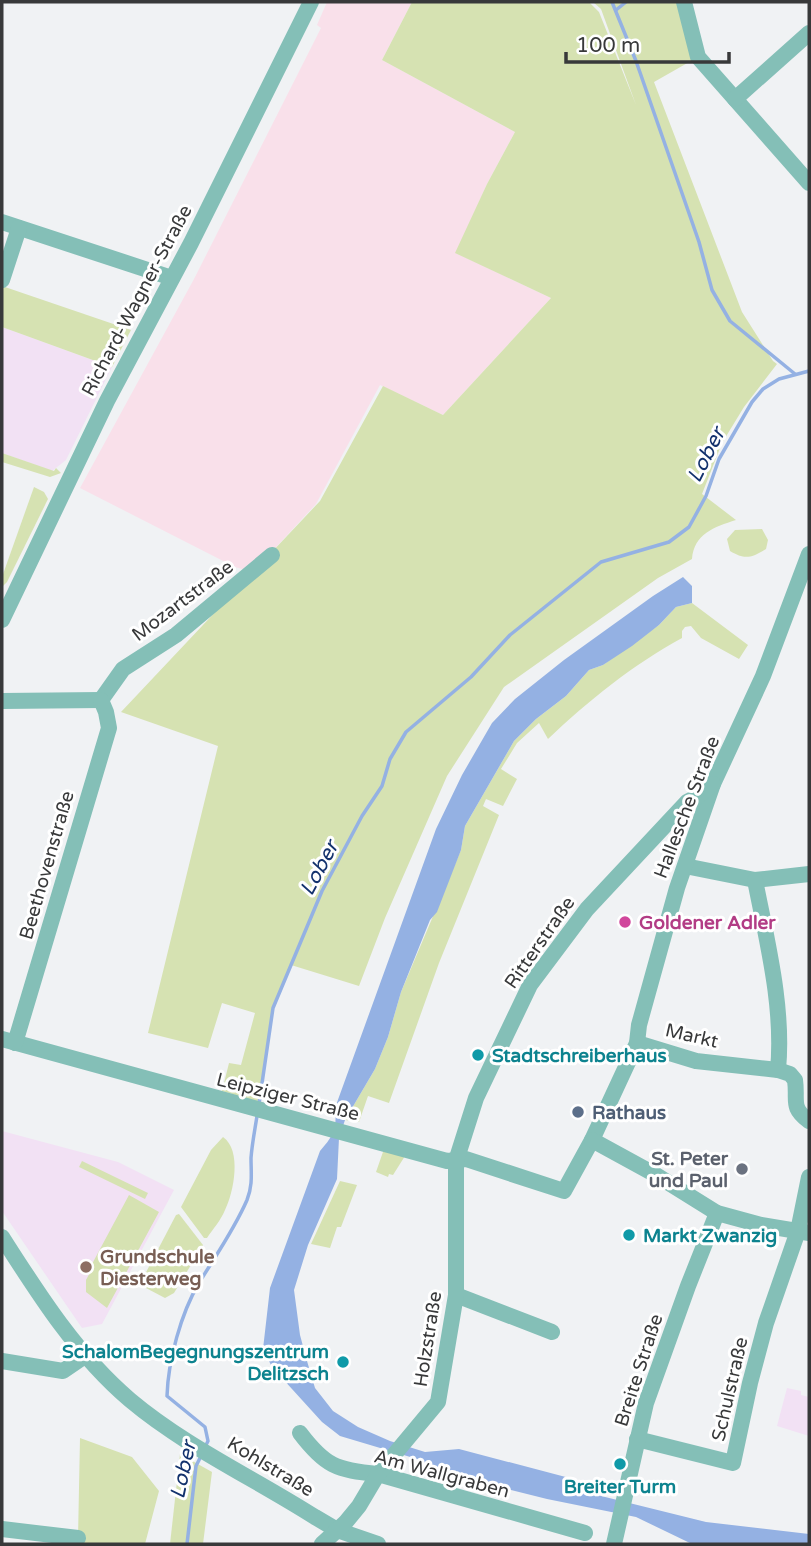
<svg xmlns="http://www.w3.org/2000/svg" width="811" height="1546" font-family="'Varela Round',sans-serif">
<rect width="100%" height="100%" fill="#f0f2f4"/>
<path fill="#f9e0ea" d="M327 2H412L382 60 515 132 487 184 456 253 551 298 443 415 380 385 316 504 253 572 235 567 80 488 194 279 321 28 317 25Z"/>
<g fill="#f2e1f4">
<path d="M2 327 112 367 66 460 52 471 2 453Z"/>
<path d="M2 1131 118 1162 174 1190 102 1324 82 1328 2 1211Z"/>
<path d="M787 1388 801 1391V1395L809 1397V1436L777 1426Z"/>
</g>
<g fill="#d6e2b2">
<path d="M412 2H589L599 12 636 105 601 9 593 2H684L698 57 654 82 742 312 773 361 777 364 744 407 722 443 702 494 736 520C714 527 694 534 692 559L658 578 504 687 447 776 385 918 359 986 291 965 273 1008 259 1102 222 1091 229 1063 241 1065 255 1013 222 1003 208 1048 148 1033 218 746 121 712 320 501 383 386 443 415 551 298 455 253 487 184 515 132 382 60Z"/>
<path d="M2 286 131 330 112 367 2 327Z"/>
<path d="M2 453 54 471 56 468 61 473 50 477 2 462Z"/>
<path d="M34 487 44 492 48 499 7 582 2 587V577Z"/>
<path d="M762 529 768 540 766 549C751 558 745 560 730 551L727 539 735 530Z"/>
<path d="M692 603 748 645 739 659 701 638 691 626 685 627 682 631V638C634 664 588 701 548 739L539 723 517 743 501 769 517 779 503 806 486 799 483 806 499 815 439 963 389 1103 368 1096 359 1122 345 1120 375 1069 388 1037 401 992 461 850 465 826 514 741 536 719 566 696 589 670 603 665 659 625 676 607Z"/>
<path d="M223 1137C242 1150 234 1192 225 1210 221 1220 213 1229 207 1238H204L181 1207 211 1150Z"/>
<path d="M384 1149 405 1156 393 1175 389 1174 388 1177 376 1172Z"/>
<path d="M82 1161 148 1193 145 1199 79 1167Z"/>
<path d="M340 1181 357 1185 341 1227H337L330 1248 311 1244Z"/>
<path d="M129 1195 159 1212 107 1308 86 1292V1280L94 1265 92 1264Z"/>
<path d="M179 1214 203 1245 174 1293 165 1298 144 1287 142 1280 176 1215Z"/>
<path d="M80 1438 132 1457 159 1491 145 1544H76L78 1538Z"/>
<path d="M180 1454 212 1472 203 1544H170Z"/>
</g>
<path fill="#94b1e3" d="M683 577 692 586V603L676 607 659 625 632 646 603 665 589 670 566 696 536 719 514 741 465 826 461 850 437 912 430 920 401 992 388 1037 375 1069 345 1120 339 1138 337 1179 308 1245 294 1290 300 1335 307 1361 315 1388 333 1411 358 1427 390 1441 425 1452 459 1449 577 1480 585 1492 706 1522 809 1534V1544H692L636 1517 547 1499 442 1473 417 1459 340 1436 322 1422 272 1367 263 1349 270 1288 320 1151C334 1135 337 1129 335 1108L436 829 462 775 492 723 515 699 564 660 653 596Z"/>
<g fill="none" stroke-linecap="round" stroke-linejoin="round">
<g stroke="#94b1e3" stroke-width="3.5">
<path d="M612 2 636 61 699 242 712 290 730 321 795 374"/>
<path d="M616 10 626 2"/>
<path d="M259 1104 273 1008 322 891 362 816 382 786 390 759 406 732 471 677 510 635 601 562 669 542 689 527 706 496 719 459 752 402 763 389 779 379 809 371"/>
<path d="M205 1447 208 1441 205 1427 167 1396C168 1361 181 1313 199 1283 216 1255 234 1230 247 1200 253 1185 251 1173 251 1158 252 1144 255 1129 257 1116"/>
<path d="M187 1544 196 1466 202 1454"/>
</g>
<g stroke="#84bfb7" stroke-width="16">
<path d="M684 2 698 57 809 183"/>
<path d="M735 99 809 33"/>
<path d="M2 222 172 278"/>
<path d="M2 280 19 228"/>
<path d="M2 620 107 401 191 243 311 2"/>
<path d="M101 700 123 669 176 635 272 555"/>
<path d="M2 701 101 700"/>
<path d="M685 866 755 880 809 874"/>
<path d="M755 880C767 942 784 1007 778 1070"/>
<path d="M2 1039 447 1161 466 1159 564 1191 592 1140 637 1043 639 1025 677 888 713 784 763 676 809 554"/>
<path d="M15 1043 109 728 106 712 101 700"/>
<path d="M637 1043 696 1061 778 1070 790 1074 795 1080C798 1101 790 1107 809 1121"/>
<path d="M592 1140 656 1175 717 1213 761 1225 809 1233"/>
<path d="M2 1237C39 1295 77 1355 130 1400 186 1447 254 1478 315 1517L337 1530 378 1544"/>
<path d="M456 1295 552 1332"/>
<path d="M2 1361 63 1371 85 1356"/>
<path d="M300 1433C325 1466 336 1470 378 1474L585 1533"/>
<path d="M637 1439 733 1463 750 1383 766 1323 798 1231 809 1177"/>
<path d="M2 1529 78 1538"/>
<path d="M322 1544 345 1523 359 1506 378 1474 438 1402 456 1295V1161L476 1098 530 985 587 909 687 802 697 797 713 784"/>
<path d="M614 1544 646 1403 688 1286 717 1213"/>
</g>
</g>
<circle fill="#d1479c" stroke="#fff" stroke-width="2.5" cx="625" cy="922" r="7"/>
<g fill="#0f9aa8" stroke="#fff" stroke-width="2.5">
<circle cx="478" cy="1055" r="7"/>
<circle cx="629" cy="1235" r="7"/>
<circle cx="343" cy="1362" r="7"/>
<circle cx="620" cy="1464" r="7"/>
</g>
<circle fill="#5c6f8a" stroke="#fff" stroke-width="2.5" cx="578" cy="1112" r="7"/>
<circle fill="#6b7280" stroke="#fff" stroke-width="2.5" cx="742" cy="1169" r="7"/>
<circle fill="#8d6e63" stroke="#fff" stroke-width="2.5" cx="86" cy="1267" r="7"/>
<g text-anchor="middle" stroke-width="6" stroke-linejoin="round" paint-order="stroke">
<g font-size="19" fill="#38393a" stroke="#fff">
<text transform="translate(136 300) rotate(-62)" y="7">Richard-Wagner-Straße</text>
<text transform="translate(182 600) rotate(-37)" y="7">Mozartstraße</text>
<text transform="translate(686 807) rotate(-69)" y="7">Hallesche Straße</text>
<text transform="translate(46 865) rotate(-74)" y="7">Beethovenstraße</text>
<text transform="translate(539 942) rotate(-55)" y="7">Ritterstraße</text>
<text transform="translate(692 1035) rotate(13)" y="7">Markt</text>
<text transform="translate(288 1096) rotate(14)" y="7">Leipziger Straße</text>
<text transform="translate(427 1339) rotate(-81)" y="7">Holzstraße</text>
<text transform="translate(638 1370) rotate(-72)" y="7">Breite Straße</text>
<text transform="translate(729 1389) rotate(-77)" y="7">Schulstraße</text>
<text transform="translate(271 1466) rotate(31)" y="7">Kohlstraße</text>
<text transform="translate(442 1473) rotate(15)" y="7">Am Wallgraben</text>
</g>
<g font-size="19" font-weight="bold" fill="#b23c85" stroke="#fff" text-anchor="start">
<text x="639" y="929">Goldener Adler</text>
</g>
<g font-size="19" font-weight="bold" fill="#0d838f" stroke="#fff" text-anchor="start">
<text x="492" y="1062">Stadtschreiberhaus</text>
<text x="643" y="1242">Markt Zwanzig</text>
<text x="329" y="1358" text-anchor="end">SchalomBegegnungszentrum<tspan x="329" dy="22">Delitzsch</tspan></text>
<text x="620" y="1493" text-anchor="middle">Breiter Turm</text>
</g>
<g font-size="19" font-weight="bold" fill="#4e5e75" stroke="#fff" text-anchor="start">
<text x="592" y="1119">Rathaus</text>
</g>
<g font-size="19" font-weight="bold" fill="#5b616d" stroke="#fff" text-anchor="end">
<text x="728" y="1165">St. Peter<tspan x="728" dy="22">und Paul</tspan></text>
</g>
<g font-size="19" font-weight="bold" fill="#785e54" stroke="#fff" text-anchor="start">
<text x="100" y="1263">Grundschule<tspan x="100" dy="22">Diesterweg</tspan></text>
</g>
<g font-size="21" font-style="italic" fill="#13326d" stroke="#fff">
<text transform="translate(706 455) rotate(-63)" y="7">Lober</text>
<text transform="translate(319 868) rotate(-62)" y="7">Lober</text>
<text transform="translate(183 1470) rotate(-78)" y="7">Lober</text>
</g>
</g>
<rect width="811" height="1546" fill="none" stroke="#38393a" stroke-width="7"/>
<path d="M566 52v10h163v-10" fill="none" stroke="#38393a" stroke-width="3.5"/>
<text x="576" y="52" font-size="21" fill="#38393a" stroke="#ffffff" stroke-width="5" paint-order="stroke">100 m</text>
</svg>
